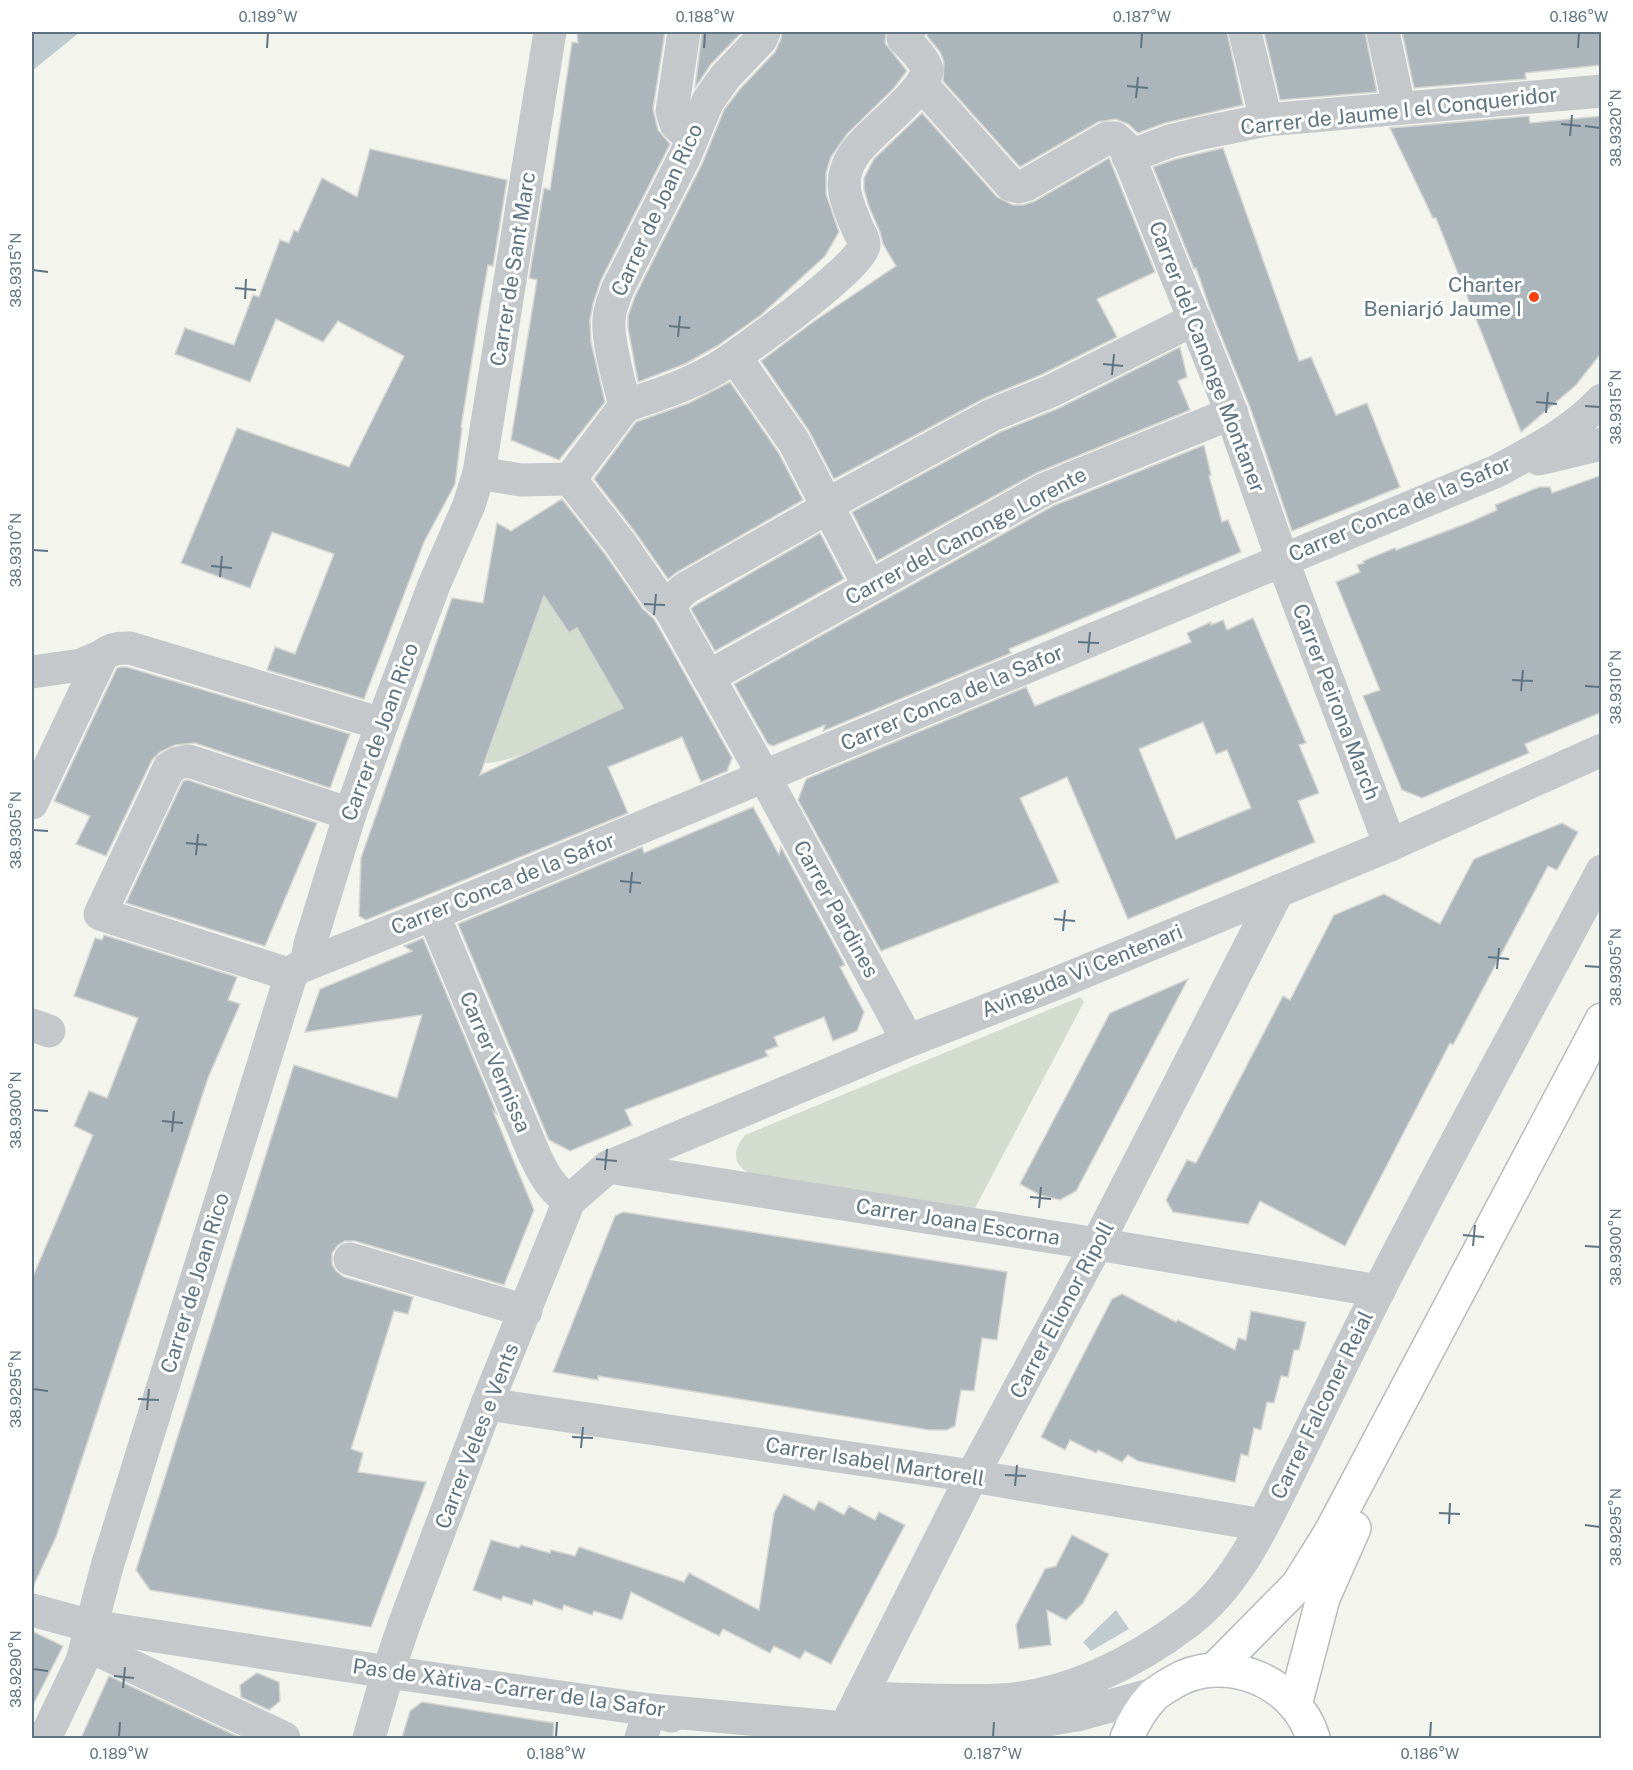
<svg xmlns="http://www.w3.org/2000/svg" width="1633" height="1770" font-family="'Public Sans',sans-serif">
<rect width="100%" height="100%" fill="#f4f4ef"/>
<g fill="#d4dccf">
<path d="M551 587 549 603 568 633 577 628 623 708C592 723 514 765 484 763L540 605Z"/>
<path d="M1080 997 1084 1002 975 1208 751 1174C731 1165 733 1149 745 1135Z"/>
</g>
<g fill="#c0cbd0">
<path d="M32 32H80L32 71Z"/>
<path d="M1116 1610 1129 1629 1091 1651 1083 1642Z"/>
</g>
<g fill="#acb6ba" stroke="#d5d5d2" stroke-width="1.5" fill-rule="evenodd">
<path d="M577 32H665L653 109 658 130 670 144 601 280 593 304 590 320 591 342 605 402 559 460 511 440 537 280 529 278 544 188 550 190 572 42 578 43Z"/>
<path d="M702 32H742L711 64 695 88Z"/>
<path d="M782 32H886L885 43 907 71 893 89 847 134 831 157 826 173V194L839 232 825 256 761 315 717 346 685 364 638 382 628 328V316L635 296 702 164 724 110 740 89 775 52 781 39Z"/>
<path d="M927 32H1227L1243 105 1165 123 1138 133 1128 124 1116 119 1098 122 1020 167 943 81 944 62 940 52 927 36Z"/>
<path d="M1264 32H1365L1377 92 1280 100Z"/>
<path d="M1402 32H1602V65L1525 73 1526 79 1414 88Z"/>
<path d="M922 113 997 197 1013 205H1023L1035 201 1109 158 1155 272 1097 299 1117 337 1043 374 983 399 834 479 809 431 761 361 813 322 896 266 883 244 880 232 868 204 864 189V178L874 159Z"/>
<path d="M1529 116 1530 123 1602 116V352L1576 385 1521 432 1436 218H1433L1390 128Z"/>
<path d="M1223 148 1299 361 1311 357 1336 415 1367 403 1400 487 1292 531 1250 407 1209 306 1196 268 1194 269 1153 167 1176 159Z"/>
<path d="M370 149 507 180 493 266 488 265 479 316 461 427 462 428 455 484 424 542 364 699 267 670 275 647 295 654 334 554 272 532 250 588 181 563 237 428 349 467 404 356 338 321 323 342 276 319 250 382 175 354 185 328 234 345 253 295 259 297 280 240 289 243 294 230 298 232 322 178 357 197Z"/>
<path d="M1180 347 1187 377 1178 381 1190 410 1036 473 877 561 852 512 1000 432 1059 408Z"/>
<path d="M730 382 778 452 803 500 677 572 668 579 635 532 594 479 636 422 689 403Z"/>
<path d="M1204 445 1211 475 1209 476 1222 522 1228 520 1241 552 1009 649 1011 653 823 731 825 725 773 746 768 744 734 684 1053 506Z"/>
<path d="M1602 475V712L1525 744 1529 753 1422 798 1402 790 1363 696 1380 690 1336 582 1360 572 1357 565 1364 563 1363 561 1395 548 1396 550 1468 523 1497 510 1495 505 1539 487H1550L1552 493Z"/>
<path d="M562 499 605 554 643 609 654 619 732 758 727 771 701 782 682 737 608 767 628 813 366 920 359 916 361 858 452 598 483 603 497 523 511 531ZM544 596 569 633 577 628 623 708 480 775Z"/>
<path d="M820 533 844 579 715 651 691 609 694 606Z"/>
<path d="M1253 618 1306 743 1299 745 1319 793 1298 801 1315 842 1128 919 1067 777 1020 798 1059 882 881 951 798 800 806 779 1026 687 1035 706 1191 642 1187 633 1211 622V625L1223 620 1227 630ZM1203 722 1216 754 1227 750 1251 808 1176 839 1139 749Z"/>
<path d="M121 667H127L350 734 330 788 195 743 175 745 160 752 152 760 106 856 76 844 90 816 54 801 117 668Z"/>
<path d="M188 780 317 823 265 946 126 903 183 781Z"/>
<path d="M753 807 779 855 781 847 845 965 840 967 864 1012 857 1031 833 1041 824 1017 774 1037 778 1046 765 1051 768 1056 625 1110 632 1125 570 1151 549 1140 458 924 642 847 644 853Z"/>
<path d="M1562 823 1578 832 1557 870 1548 866 1453 1045 1450 1043 1345 1246 1260 1201 1248 1224 1173 1212 1166 1200 1187 1160 1196 1163 1283 996 1290 1000 1334 915 1384 894 1440 924 1474 859Z"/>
<path d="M104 935 237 977 228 1000 240 1004 208 1078 56 1537 32 1589V1279L93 1135 74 1126 89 1091 107 1098 138 1018 74 996 95 938 102 940Z"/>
<path d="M423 938 497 1114 493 1111 534 1210 504 1285 355 1241H345L338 1245 332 1253V1264L336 1271 344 1277 413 1297 408 1314 394 1311 351 1449 363 1453 358 1472 426 1482 371 1627 150 1590 136 1570 294 1065 397 1098 422 1015 305 1032 320 989 412 951 404 946Z"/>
<path d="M1188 979 1076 1191 1060 1200 1040 1195 1020 1184 1110 1013Z"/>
<path d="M623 1212 1007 1272 997 1340 982 1338 974 1391 961 1390 955 1426 947 1430H929L598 1376V1380L553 1372 615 1216Z"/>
<path d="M1122 1294 1176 1322 1178 1320 1235 1350 1238 1338 1246 1340 1251 1311 1306 1322 1299 1350H1294L1288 1377 1281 1376 1274 1403 1267 1402 1261 1430 1254 1428 1248 1456 1241 1454 1235 1482 1138 1461 1128 1455 1122 1462 1098 1450 1096 1453 1070 1440 1065 1450 1041 1437 1112 1299Z"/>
<path d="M784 1494 814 1510 819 1501 844 1515 849 1506 875 1520 879 1512 905 1525 831 1664 805 1651 800 1659 774 1646 770 1653 723 1629 719 1636 631 1592 622 1620 594 1611 592 1615 564 1605 562 1610 534 1600 532 1605 503 1596 501 1600 473 1590 491 1540 519 1548 521 1545 550 1553 551 1550 575 1556 579 1547 684 1582 689 1573 759 1610 774 1513Z"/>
<path d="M1072 1535 1109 1554 1083 1603 1066 1620 1047 1610 1051 1645 1019 1649 1016 1625 1045 1569 1056 1566Z"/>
<path d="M32 1631 63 1646 32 1707Z"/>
<path d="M257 1673 279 1682 280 1701 269 1710 241 1697 240 1685Z"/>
<path d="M109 1676 241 1738H81Z"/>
<path d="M422 1702 554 1723 553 1738H402L410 1711Z"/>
</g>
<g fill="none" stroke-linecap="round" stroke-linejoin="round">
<defs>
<g id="major">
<path d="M1214 1670 1298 1585 1331 1532 1602 1020"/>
<path d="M1295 1705 1323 1598 1354 1528"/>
<path d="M1127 1738C1133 1722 1141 1709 1153 1696 1158 1691 1166 1687 1172 1683 1224 1651 1296 1681 1313 1738"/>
</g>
</defs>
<use href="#major" stroke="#b7bbbe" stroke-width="36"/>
<g stroke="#c5c8cb" stroke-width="33">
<path d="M684 32 672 111 676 124 692 138"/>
<path d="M1245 32 1266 120"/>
<path d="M1383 32 1399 107"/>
<path d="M922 85 1011 185 1018 187 1026 185 1107 138H1115L1125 147 1227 401 1282 559 1390 845"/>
<path d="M1128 157 1170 141 1202 133 1266 120 1602 91"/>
<path d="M735 357 794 442 869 586"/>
<path d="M625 406C655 396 686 386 714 370 737 357 861 267 864 246 865 240 860 234 858 229 847 203 836 182 853 156 867 133 925 94 927 70 927 62 909 44 903 38L909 32"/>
<path d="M1539 459 1602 444"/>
<path d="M479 473 521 480 570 479 625 406C620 384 607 342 609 320 609 309 614 299 618 288L685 156 708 101 725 77 761 39 764 32"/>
<path d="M570 479 620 543 658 598 669 607 764 776 908 1041"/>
<path d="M669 607 680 593 686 588 820 512 828 504 992 415 1051 391 1195 319"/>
<path d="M32 672 81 665 102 656"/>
<path d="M708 677 1045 489 1232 413"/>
<path d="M32 803 102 656C111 648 119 648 130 648L382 724"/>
<path d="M433 914 535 1156C544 1175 552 1189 569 1201"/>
<path d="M306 964 310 944 350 814 382 724 434 585 469 505 479 473 550 32"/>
<path d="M291 975 100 914 169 768 178 763 189 761 350 814"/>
<path d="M32 1025 49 1031"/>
<path d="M608 1167 1097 1244 1379 1291"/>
<path d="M350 1259 526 1311"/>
<path d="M487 1404 972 1476 1263 1525"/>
<path d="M32 1610 91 1626 388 1672 650 1710 845 1728 929 1732 997 1728 1077 1715 1154 1694"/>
<path d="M87 1645 284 1738"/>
<path d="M860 1698C906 1699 954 1702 1000 1700 1068 1696 1134 1663 1188 1622 1241 1582 1268 1515 1297 1457 1323 1403 1350 1348 1377 1294 1449 1152 1527 1012 1602 871"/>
<path d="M851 1716 972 1476 1097 1244 1278 891"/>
<path d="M45 1738 82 1661 108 1563 291 975 298 968 433 914 1497 471C1534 451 1572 432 1602 400"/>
<path d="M369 1738 388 1672 405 1622 487 1404 569 1201 608 1167 908 1041 1057 983 1390 845 1602 750"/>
<path d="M641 1738 650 1710 671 1716"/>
</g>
<use href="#major" stroke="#fff" stroke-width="33"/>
</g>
<path fill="none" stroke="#5f7483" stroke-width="2" d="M267 48 268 33M704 48 705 33M1141 48 1142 33M1578 48 1579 33M1127 86 1148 88M1136 98 1138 77M1561 124 1581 126M1585 126 1600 128M1570 136 1572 115M33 270 48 272M235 288 256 290M245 299 246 279M669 326 690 328M678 337 680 316M1103 364 1123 366M1112 375 1114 354M1536 402 1557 404M1585 406 1600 407M1546 413 1548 392M33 550 48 551M211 566 232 568M220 577 222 556M644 604 665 605M654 615 656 594M1078 642 1099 643M1088 653 1090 632M1512 680 1533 681M1585 686 1600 687M1521 691 1523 670M33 830 48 831M186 843 207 845M196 855 198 834M620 881 641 883M630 893 632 872M1054 919 1075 921M1063 931 1065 910M1488 957 1509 959M1585 966 1600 967M1497 969 1499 948M33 1110 48 1111M162 1121 183 1123M172 1132 174 1111M596 1159 617 1161M605 1170 607 1149M1030 1197 1051 1199M1039 1208 1041 1187M1463 1235 1484 1237M1473 1246 1475 1225M1585 1246 1600 1247M33 1389 48 1391M138 1399 159 1400M147 1410 149 1389M572 1437 593 1438M581 1448 583 1427M1005 1475 1026 1476M1015 1486 1017 1465M1439 1513 1460 1514M1449 1524 1450 1503M1585 1525 1600 1527M33 1669 48 1671M114 1676 134 1678M123 1688 125 1667M119 1737 120 1722M556 1737 557 1722M993 1737 994 1722M1430 1737 1431 1722"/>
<circle fill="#f5420e" stroke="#fff" stroke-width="2" cx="1534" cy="297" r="6"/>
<g text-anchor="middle" stroke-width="6" stroke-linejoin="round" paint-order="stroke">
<g font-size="21" fill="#5f7483" stroke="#fff">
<text transform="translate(1399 111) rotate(-6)" y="7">Carrer de Jaume I el Conqueridor</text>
<text transform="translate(657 210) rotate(-65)" y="7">Carrer de Joan Rico</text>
<text transform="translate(513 269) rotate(-81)" y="7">Carrer de Sant Marc</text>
<text transform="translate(1207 357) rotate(69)" y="7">Carrer del Canonge Montaner</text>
<text transform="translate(1400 509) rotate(-23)" y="7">Carrer Conca de la Safor</text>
<text transform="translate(966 536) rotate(-28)" y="7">Carrer del Canonge Lorente</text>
<text transform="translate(952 698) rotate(-23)" y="7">Carrer Conca de la Safor</text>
<text transform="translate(1336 702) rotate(69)" y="7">Carrer Peirona March</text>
<text transform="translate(380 732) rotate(-70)" y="7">Carrer de Joan Rico</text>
<text transform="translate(503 884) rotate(-22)" y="7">Carrer Conca de la Safor</text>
<text transform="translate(836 909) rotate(61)" y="7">Carrer Pardines</text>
<text transform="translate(1082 971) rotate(-22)" y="7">Avinguda Vi Centenari</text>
<text transform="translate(495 1062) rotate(67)" y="7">Carrer Vernissa</text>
<text transform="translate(958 1222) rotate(9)" y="7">Carrer Joana Escorna</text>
<text transform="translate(195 1283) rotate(-73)" y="7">Carrer de Joan Rico</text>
<text transform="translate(1062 1310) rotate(-62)" y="7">Carrer Elionor Ripoll</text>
<text transform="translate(1322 1405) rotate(-64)" y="7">Carrer Falconer Reial</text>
<text transform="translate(477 1436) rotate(-69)" y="7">Carrer Veles e Vents</text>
<text transform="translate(875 1462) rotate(9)" y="7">Carrer Isabel Martorell</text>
<text transform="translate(509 1688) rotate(8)" y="7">Pas de Xàtiva - Carrer de la Safor</text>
</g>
<g font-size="21" fill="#5f7483" stroke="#fff" text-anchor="end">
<text x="1522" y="292">Charter<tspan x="1522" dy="24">Beniarjó Jaume I</tspan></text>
</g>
</g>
<rect width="1633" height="1770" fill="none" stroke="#ffffff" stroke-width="66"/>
<rect x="33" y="33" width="1567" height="1704" fill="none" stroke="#5f7483" stroke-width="2"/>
<g font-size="15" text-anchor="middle" fill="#5f7483">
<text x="268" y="22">0.189°W</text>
<text x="705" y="22">0.188°W</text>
<text x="1142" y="22">0.187°W</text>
<text x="1579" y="22">0.186°W</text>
<text transform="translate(1616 128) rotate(-90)" y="5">38.9320°N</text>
<text transform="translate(16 270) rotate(-90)" y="5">38.9315°N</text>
<text transform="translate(1616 407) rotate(-90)" y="5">38.9315°N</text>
<text transform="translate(16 550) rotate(-90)" y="5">38.9310°N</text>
<text transform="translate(1616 687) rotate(-90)" y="5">38.9310°N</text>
<text transform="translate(16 830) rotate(-90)" y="5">38.9305°N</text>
<text transform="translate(1616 967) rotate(-90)" y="5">38.9305°N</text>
<text transform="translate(16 1110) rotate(-90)" y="5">38.9300°N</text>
<text transform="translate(1616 1247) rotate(-90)" y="5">38.9300°N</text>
<text transform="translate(16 1389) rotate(-90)" y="5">38.9295°N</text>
<text transform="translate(1616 1527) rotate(-90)" y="5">38.9295°N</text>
<text transform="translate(16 1669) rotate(-90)" y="5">38.9290°N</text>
<text x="119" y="1759">0.189°W</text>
<text x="556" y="1759">0.188°W</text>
<text x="993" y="1759">0.187°W</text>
<text x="1430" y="1759">0.186°W</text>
</g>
</svg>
